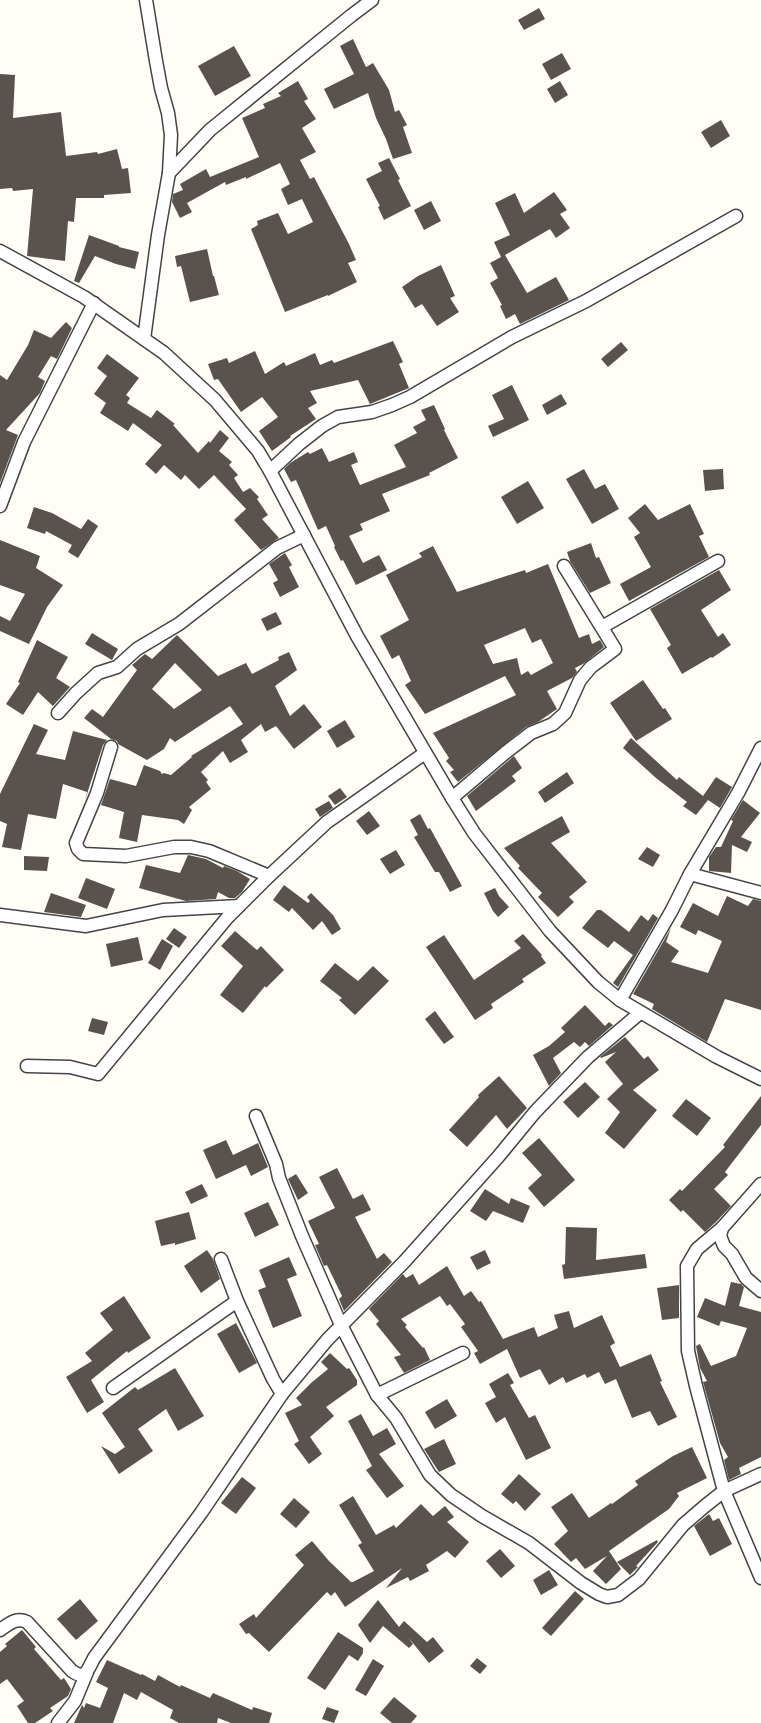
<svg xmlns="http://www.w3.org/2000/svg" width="761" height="1723" font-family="'Zilla Slab',serif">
<rect width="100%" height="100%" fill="#fffdf5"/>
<g fill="#5a524d" fill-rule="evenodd">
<path d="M539 8 545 19 524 30 518 20Z"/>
<path d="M353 39 366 67 373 63 389 90 395 112 399 110 407 125 403 127 412 153 393 159 386 139 376 118 368 93 334 109 324 89 354 74 340 46Z"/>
<path d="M234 46 251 76 215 96 198 66Z"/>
<path d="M562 53 571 69 551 80 542 64Z"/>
<path d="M0 74 15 75 13 118 61 112 66 156 97 152 98 154 117 149 122 169 128 168 131 193 104 195V198H76L74 222 68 221 65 261 27 256 33 189 13 191 12 188 0 189Z"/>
<path d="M298 81 308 99 304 101 316 119 302 128 316 152 300 160 310 179 314 177 349 244 356 260 348 263 357 282 328 296V295L285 312 251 229 258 225 257 221 278 213 288 234 313 222 302 199 288 205 281 189 290 184 280 163 246 179V177L226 185 225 182 187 203 192 212 180 218 172 202 173 194 183 190 180 184 206 169 210 177 259 157 242 118 265 108 263 104 281 96 278 93Z"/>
<path d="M560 81 568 95 555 103 547 89Z"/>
<path d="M721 120 730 136 711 148 701 132Z"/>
<path d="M389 158 400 179 398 180 411 206 384 220 378 207 380 206 366 179 382 171 378 163Z"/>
<path d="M554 192 567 210 560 214 570 228 556 238 550 229 505 255 527 293 556 277 569 300 520 324 515 314 506 319 500 306 502 305 490 283 498 278 490 263 501 257 494 242 510 235 495 203 515 193 524 213Z"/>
<path d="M431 201 441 221 424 230 414 210Z"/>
<path d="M89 235 119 246V247L139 252 135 269 116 264 95 256 79 283 74 281Z"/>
<path d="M207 249 213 276H214L219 295 190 302 181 266 177 267 175 256Z"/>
<path d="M441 265 455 296 450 298 459 312 437 326 422 304 415 308 402 287 418 276Z"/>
<path d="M66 322 72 328 57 359 51 356 38 377 45 381 40 393 6 430 18 435 0 483V375L7 380 28 345 34 330 51 338Z"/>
<path d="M393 341 403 362 399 364 409 388 370 404 358 380 310 391 317 403 308 408 316 419 290 436 291 437 272 451 259 431 278 417 262 397 241 412 218 379 214 380 208 364 227 358 229 363 255 351 265 374 284 362 286 366 315 353 320 365 332 360 334 363Z"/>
<path d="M621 342 628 350 608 367 601 359Z"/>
<path d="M107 354 139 378 126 395 130 398 127 403 151 418 157 410 175 424 173 425 198 453 209 441 210 443 220 430 229 438 219 451 232 462 229 465 238 475 234 478 243 492 250 488 259 497 257 499 268 515 262 519 279 538 261 550 234 520 246 509 214 475 199 489 185 475 181 480 164 465 156 474 145 464 162 445 133 423 128 431 100 413 106 403 94 394 107 376 97 368Z"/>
<path d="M512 385 529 420 493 437 488 426 504 419 492 395Z"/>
<path d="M561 394 567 404 547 415 542 405Z"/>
<path d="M434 405 445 429 444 430 458 458 429 473 430 475 382 494 390 511 360 524 363 530 349 536 363 563 379 555 387 570 356 585 343 560 341 561 334 547 335 546 326 526 318 530 296 480 291 482 284 469 290 463 308 452 310 454 322 448 329 462 354 452 358 462 351 465 360 485 406 467 394 445 417 433 413 427 426 420 421 410Z"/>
<path d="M584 469 595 489 605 484 619 509 592 524 566 479Z"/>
<path d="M723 469 724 489 705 491 703 470Z"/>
<path d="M528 481 544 508 517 524 501 497Z"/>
<path d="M645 504 658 520 690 504 704 534 699 536 709 557 629 601 620 584 651 567 634 537 640 533 628 518Z"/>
<path d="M34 507 52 513 81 529 88 519 98 526 78 558 68 552 72 545 46 531 45 534 27 528Z"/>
<path d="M0 540 40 556 36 568 63 585 47 607 29 644 0 631V616L10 621 25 594 0 585Z"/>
<path d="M591 543 596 558 599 557 611 583 590 593 570 561 567 552Z"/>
<path d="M433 546 457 592 525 570 526 573 548 564 579 638 589 634 592 644 600 640 604 647 583 664 575 668 577 672 572 678 547 691 557 709 538 722 526 727 458 782 450 772 454 770 446 761 449 758 433 733 516 695 505 676 425 714 405 685 411 681 399 655 392 659 380 636 409 620 386 575 422 557 419 553ZM525 628 532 643 541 639 553 663 531 675 528 671 521 675 517 658 493 664 484 645Z"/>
<path d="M285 553 292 565 289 567 299 587 280 597 273 583 278 580 269 564Z"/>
<path d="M719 570 731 590 701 610 718 637 723 633 731 645 712 658 711 657 682 674 667 648 671 645 650 609Z"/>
<path d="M276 612 282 624 267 631 261 619Z"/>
<path d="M92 633 118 649 112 660 85 644Z"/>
<path d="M177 635 218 676 246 663 252 674 279 660 278 657 289 652 297 670 275 686 290 716 304 704 322 727 294 749 276 726 265 732 261 724 241 740 248 752 230 763 223 751 201 772 208 780 206 782 211 789 189 807 192 810 184 824 178 820 142 815 137 842 119 838 124 812 101 805 110 779 136 786 144 765 160 771 162 774 164 773 171 775 192 757 191 756 243 724 230 706 175 742 170 738 164 749 147 760 118 744 117 741 111 739 84 718 92 709 103 717 137 670 132 665 145 654 152 659ZM175 663 202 690 174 709 152 689Z"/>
<path d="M37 640 68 657 56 678 70 687 53 706 38 692 23 715 6 704 20 683 18 682Z"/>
<path d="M643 680 663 709 665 708 672 719 636 741 610 703Z"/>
<path d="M345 720 355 737 337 748 327 731Z"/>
<path d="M34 724 48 730 36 754 65 760 73 731 107 740 103 745 85 800 87 792 63 784 56 819 28 814 21 850 2 847 7 824 0 821V794Z"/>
<path d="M631 738 677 780 679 777 703 796 716 777 732 787 720 808 708 800 696 815 683 806 687 802 656 778 623 748Z"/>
<path d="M514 756 522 768 512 776 516 781 476 811 467 796Z"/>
<path d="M567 772 574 783 545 803 538 792Z"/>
<path d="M340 788 347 797 335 805 328 796Z"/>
<path d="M743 800 760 813 741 837 752 842 747 852 732 845 731 873 709 871V857L716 847H721L733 821 731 820Z"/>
<path d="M329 801 333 808 320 817 315 809Z"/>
<path d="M369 811 380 826 367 835 356 821Z"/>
<path d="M420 814 428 829 430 828 462 886 450 892 439 872H435L414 837 418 835 410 820Z"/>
<path d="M562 816 570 832 551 843 587 882 569 897 574 902 558 917 538 897 542 893 518 868 520 866 504 848Z"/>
<path d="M647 847 660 855 653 867 638 859Z"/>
<path d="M396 850 405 865 390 874 380 859Z"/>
<path d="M188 855 206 859 223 868 224 866 237 871 250 879 242 892 235 898H229L218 892 216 899 186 901 139 888 146 865 180 873Z"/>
<path d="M24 856 49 857 47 871 24 870Z"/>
<path d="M86 878 115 889 107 909 78 898Z"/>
<path d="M284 885 308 903 310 901 307 897 311 893 333 915 341 929 332 935 322 921 313 930 292 908 289 912 273 900Z"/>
<path d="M495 888 499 896 509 907 498 917 493 911 484 893Z"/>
<path d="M51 893 86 905 81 917 44 912Z"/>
<path d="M727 896 748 906 753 899 761 901V1010L725 999 707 1042 652 1009 654 1004 633 994 671 928 666 942 679 951 671 962 708 973 722 941 698 930 696 935 680 927 693 903 718 916Z"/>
<path d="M597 910H601L629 932 641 915 648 921 653 914 658 918 618 987 613 983 633 955 614 941 608 948 582 928Z"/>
<path d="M174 928 187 937 179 948 166 939Z"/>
<path d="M235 931 257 950 261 946 284 970 266 988 265 986 243 1013 220 995 243 966 221 946Z"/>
<path d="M523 934 542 955 541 956 546 963 522 979 524 982 491 1004 493 1008 475 1020 426 947 444 935 474 980 521 948 514 941Z"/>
<path d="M138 937 143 960 111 967 106 944Z"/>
<path d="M162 939 173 946 160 970 148 963Z"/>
<path d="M335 963 358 981 373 966 389 981 355 1015 339 1000 342 998 320 981Z"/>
<path d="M585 1005 605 1026 609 1022 613 1025 589 1046 585 1042 580 1047 574 1042 553 1058 561 1073 549 1086 533 1055 549 1046 565 1032 561 1028Z"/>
<path d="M435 1011 454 1037 444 1044 425 1019Z"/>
<path d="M92 1018 108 1022 104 1035 88 1031Z"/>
<path d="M625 1037 644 1059 648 1056 659 1070 633 1090 657 1110 624 1149 605 1133 620 1112 607 1099 623 1084 605 1062 616 1052 601 1058 600 1057Z"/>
<path d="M499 1076 527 1108 507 1129 496 1115 467 1147 449 1130 479 1097 478 1095Z"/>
<path d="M585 1082 600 1097 578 1118 563 1102Z"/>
<path d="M761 1096V1125L725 1172 728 1175 714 1189 731 1206 716 1222 705 1232 683 1210 681 1212 669 1200 680 1189 682 1191 725 1147 723 1145Z"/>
<path d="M686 1099 711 1118 697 1136 672 1116Z"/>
<path d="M539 1138 575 1180 544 1207 528 1188 542 1175 522 1153Z"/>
<path d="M226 1140 233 1155 258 1143 268 1167 251 1176 246 1165 216 1179 203 1150Z"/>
<path d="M337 1168 353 1199 363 1194 371 1210 355 1217 377 1259 384 1253 392 1262 344 1311 339 1299 342 1296 327 1265 324 1266 315 1245 319 1244 308 1221 335 1208 319 1177Z"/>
<path d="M296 1174 308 1193 298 1200 288 1179Z"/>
<path d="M202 1184 208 1196 191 1204 185 1192Z"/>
<path d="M485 1189 509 1204 511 1198 530 1206 523 1223 493 1211 486 1221 470 1211Z"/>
<path d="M268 1202 279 1225 255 1237 244 1213Z"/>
<path d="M189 1212 196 1239 175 1245V1243L161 1246 155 1221Z"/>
<path d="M566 1227 597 1228 596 1260 645 1254 647 1268 564 1279 562 1265 565 1264Z"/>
<path d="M207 1250 213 1259 220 1279 201 1293 184 1266Z"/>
<path d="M485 1250 491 1263 477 1270 470 1257Z"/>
<path d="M289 1257 297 1275 287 1279 302 1316 273 1328 258 1290 266 1287 259 1270Z"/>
<path d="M447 1266 464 1296 471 1291 479 1302 481 1301 503 1339 534 1327 538 1337 558 1328 554 1315 569 1311 574 1328 602 1315 615 1343 610 1346 620 1367 651 1354 662 1381 660 1382 677 1417 658 1426 650 1411 632 1418 616 1379 605 1384 599 1372 587 1378 585 1374 566 1383 563 1377 549 1385 540 1369 520 1378 507 1349 480 1364 474 1353 478 1351 461 1327 465 1324 450 1304 447 1306 440 1296 401 1319 407 1325 405 1327 423 1348 424 1347 430 1360 404 1373 394 1357 401 1355 376 1324 379 1321 369 1309 403 1274 406 1278 413 1274 419 1285Z"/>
<path d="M731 1282 741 1284 744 1287 739 1306 761 1312V1457L739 1468 741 1474 729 1480 724 1460 728 1457 720 1443 703 1382 707 1381 700 1368 696 1346 700 1344 711 1366 736 1356 747 1328 721 1321 719 1326 697 1317 705 1298 725 1306Z"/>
<path d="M679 1285V1318L662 1320 657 1288Z"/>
<path d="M124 1296 151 1338 128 1353 127 1351 91 1380 104 1402 87 1413 66 1377 92 1361 85 1353 113 1330 100 1313Z"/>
<path d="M236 1323 257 1363 239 1373 217 1334Z"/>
<path d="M330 1353 347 1369 349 1368 357 1380V1385L326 1407 334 1416 310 1437 322 1454 309 1464 294 1444 299 1441 285 1413 302 1405 296 1398 311 1383 328 1369 321 1362Z"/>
<path d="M175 1368 204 1416 178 1431 166 1409 138 1429 153 1451 119 1474 101 1446 115 1454 125 1447 102 1413 135 1387 138 1390Z"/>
<path d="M508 1373 514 1383 510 1385 529 1418 535 1415 551 1448 526 1460 505 1417 496 1423 485 1403 496 1397 489 1384Z"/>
<path d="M447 1399 457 1416 435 1429 425 1412Z"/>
<path d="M361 1414 373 1436 387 1428 396 1444 379 1454 404 1486 387 1498 366 1470 372 1466 348 1421Z"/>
<path d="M444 1439 456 1464 439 1472 424 1449Z"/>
<path d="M692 1447 707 1478 677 1493 679 1496 669 1509 609 1551 621 1569 606 1584 593 1571 607 1556 585 1569 576 1558 571 1562 554 1544 568 1531 551 1507 572 1493 589 1518 611 1503 612 1504 638 1485 635 1481 673 1456Z"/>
<path d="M519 1474 541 1494 525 1511 516 1501 513 1504 501 1494Z"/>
<path d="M242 1477 256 1488 236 1514 221 1503Z"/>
<path d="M353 1496 376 1535 394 1525 396 1528 421 1504 433 1516 445 1506 454 1517 447 1522 469 1542 455 1558 447 1551 426 1565 429 1571 410 1581 408 1577 386 1588 402 1568 345 1607 335 1592 331 1596 327 1592 269 1652 249 1633 246 1634 239 1624 254 1614 256 1618 304 1565 295 1555 312 1541 329 1561 351 1582H353L374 1571 358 1545 362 1543 339 1505Z"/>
<path d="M294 1498 310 1512 296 1528 280 1514Z"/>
<path d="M709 1514 713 1521 719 1518 732 1544 710 1556 694 1526Z"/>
<path d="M657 1540 658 1542 636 1566 638 1567 630 1575 617 1562Z"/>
<path d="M500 1549 515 1566 501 1578 486 1561Z"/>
<path d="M549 1570 558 1585 541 1595 533 1580Z"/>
<path d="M575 1591 584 1599 551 1636 542 1628Z"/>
<path d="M80 1599 98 1621 76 1640 57 1619Z"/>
<path d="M378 1600 399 1627 404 1621 427 1642 433 1637 444 1651 429 1663 408 1637 413 1644 409 1648 383 1626 370 1643 358 1625Z"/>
<path d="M22 1630 36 1647 34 1649 61 1680 64 1678 71 1689 68 1696 50 1708 53 1711 35 1723H28L17 1706 24 1701 7 1679 0 1684V1652L7 1646 5 1644Z"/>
<path d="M338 1632 363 1648V1653L358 1661 349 1655 325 1690 307 1678Z"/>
<path d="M477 1658 487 1666 480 1674 470 1666Z"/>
<path d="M373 1659 384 1666 366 1696 355 1690Z"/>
<path d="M107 1660 141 1675 142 1674 155 1681 158 1675 180 1687 181 1685 210 1698 213 1693 252 1710 253 1707 272 1713 269 1723H231L218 1718 217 1723H179L170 1718 173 1710 141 1692 137 1700 124 1693 113 1723H74L82 1705 84 1708 86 1703 100 1708 108 1688 96 1682Z"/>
<path d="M394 1697 417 1716 411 1723H392L380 1713Z"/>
<path d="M327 1707 339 1711 334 1723 322 1719Z"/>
</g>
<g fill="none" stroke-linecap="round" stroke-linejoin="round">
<defs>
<g id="minor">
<path d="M169 173 210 130 352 15 372 0"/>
<path d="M0 251 84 297 164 353 215 400 258 451 270 471 357 636 452 798 474 833 550 931 598 982 620 1000 717 1057 761 1079"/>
<path d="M144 339 158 235 169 173 171 135 168 113 161 88 156 61 146 0"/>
<path d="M270 471 299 444 322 426 338 417 372 412 392 405 410 397 512 337 586 301 736 216"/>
<path d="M0 506 24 442 94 303"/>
<path d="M602 627 718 561"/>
<path d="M58 713 76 693 98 673 117 667 137 649 179 624 277 548 304 535"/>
<path d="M111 747 97 793 76 843 78 849 83 854 126 856 174 847H191L209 851 269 876"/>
<path d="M452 798 505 753 531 733 553 724 565 713 580 680 591 667 615 649 564 566"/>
<path d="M690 874 761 893"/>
<path d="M0 915 86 926 163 910 239 906"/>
<path d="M620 1000 672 910 690 874 738 793 761 748"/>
<path d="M27 1066 70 1067 98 1074 227 918 269 876 327 822 425 753"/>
<path d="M256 1116 276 1164 279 1178 302 1236 341 1325 377 1395 396 1418 430 1475 451 1495 482 1516 529 1543 581 1583 599 1594 607 1597 618 1595 639 1579 683 1525 705 1506 724 1491 761 1474"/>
<path d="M761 1184 722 1228 720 1236 724 1246 732 1254 746 1278 761 1291"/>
<path d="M722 1228 697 1249 687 1266 688 1351 696 1386 724 1491 761 1578"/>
<path d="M221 1259 237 1301 273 1379 282 1394 327 1340 404 1262 498 1157 535 1112 588 1057 640 1013"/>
<path d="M113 1388 237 1301"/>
<path d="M377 1395 463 1353"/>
<path d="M0 1630C9 1624 16 1617 27 1622L72 1671C86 1681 88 1669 94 1658L201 1513 282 1394"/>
<path d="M58 1723 75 1701 87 1672"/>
</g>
</defs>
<use href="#minor" stroke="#444" stroke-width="15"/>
<use href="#minor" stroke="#fff" stroke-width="12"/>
</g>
</svg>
